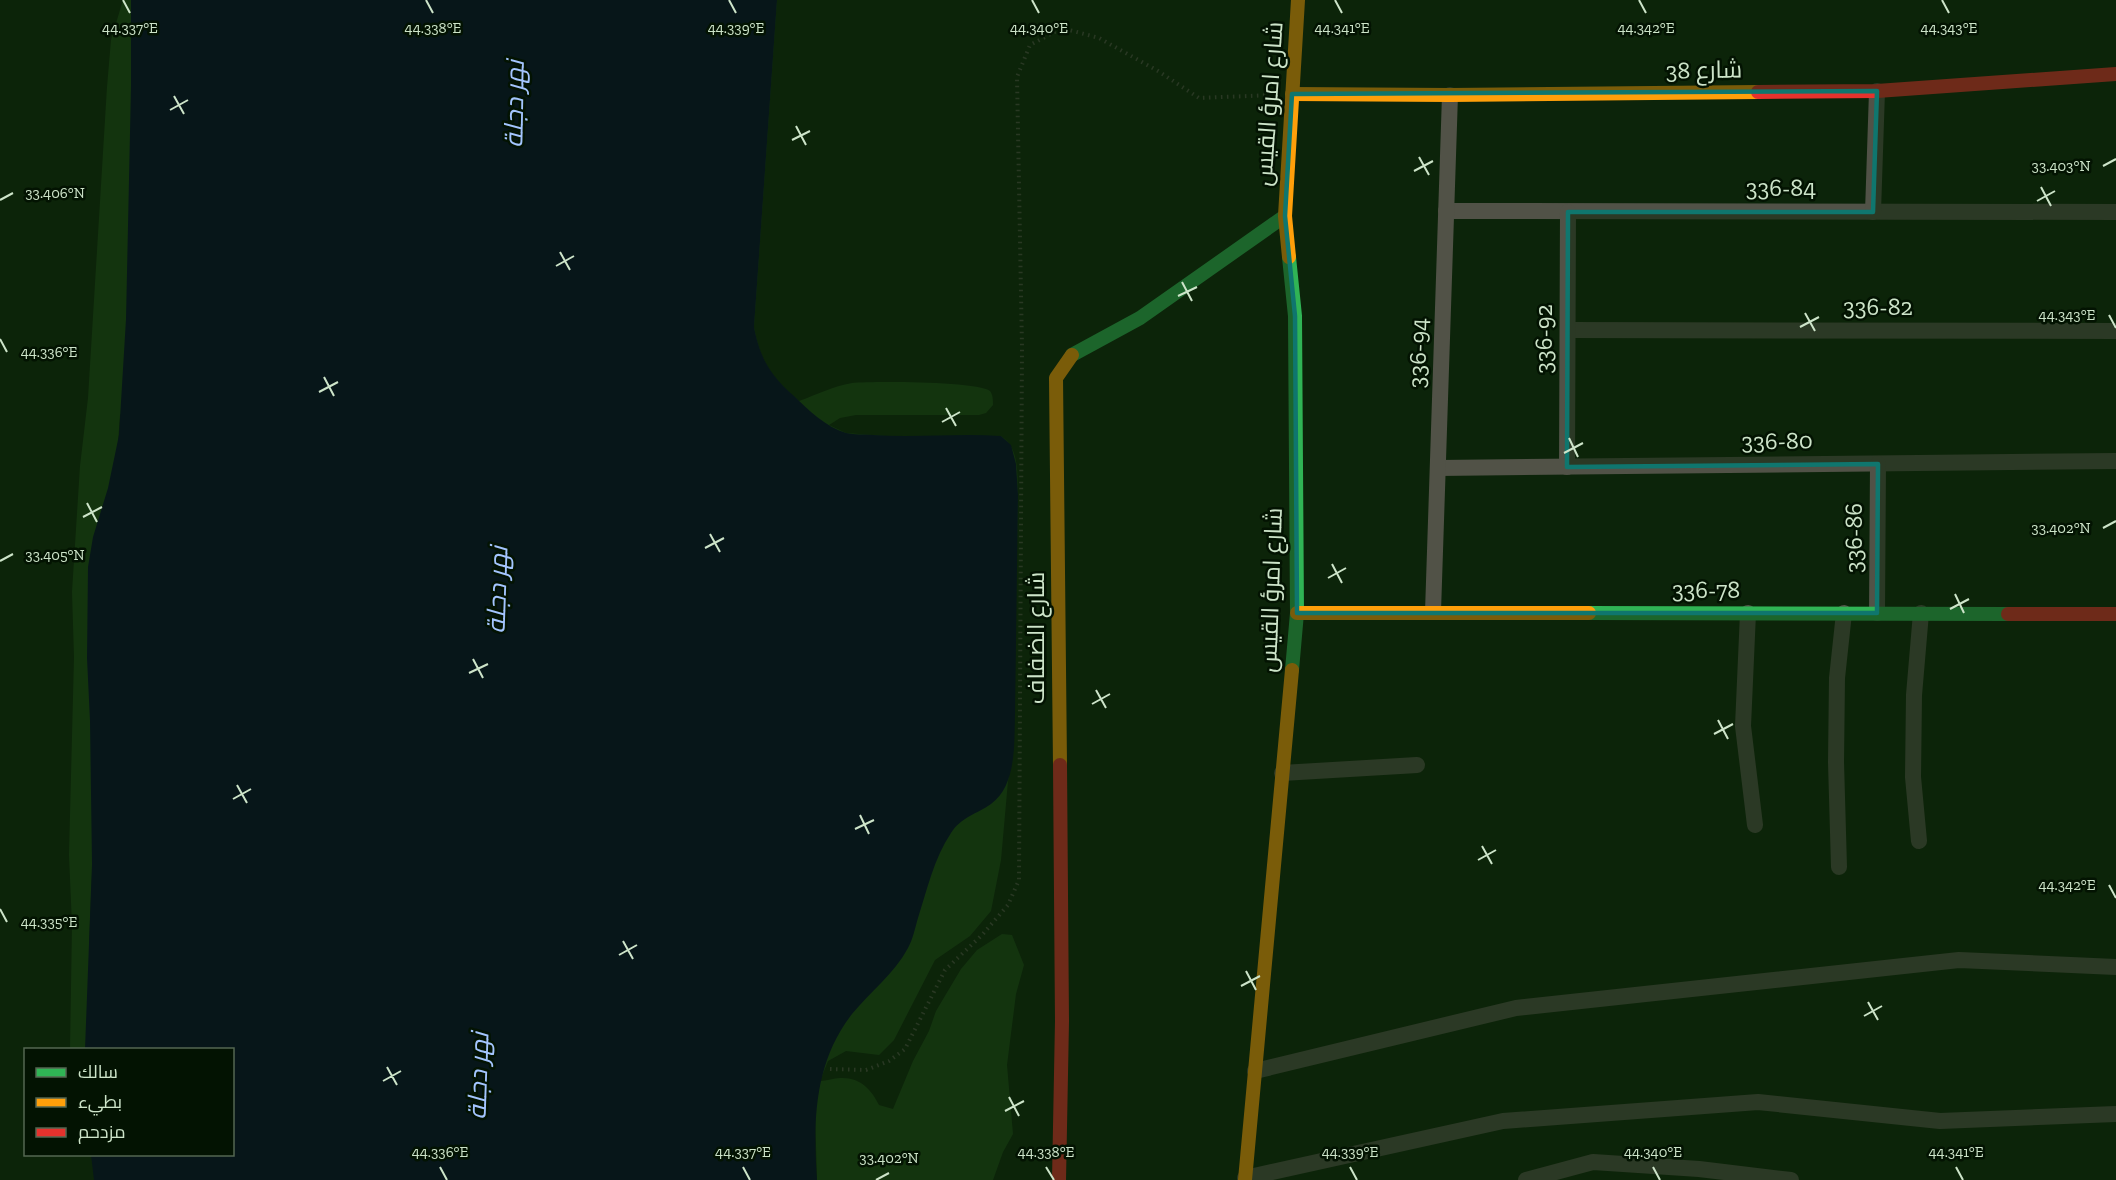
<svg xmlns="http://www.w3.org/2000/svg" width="2116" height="1180" font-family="'Zilla Slab',Cairo,serif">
<rect width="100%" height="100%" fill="#0c240a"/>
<g fill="#1c4716">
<path d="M123 0H151L128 405 120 415 100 690 89 943 95 951 98 1049 70 1050 72 925 69 855 74 657 72 592 80 466 88 398 107 87 111 40Z"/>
<path d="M777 0 754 327C761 364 772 377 799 401 816 395 833 386 852 383 870 381 979 381 990 391 993 395 993 400 993 405L986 413 979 415H856L840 418 829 425 846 433 886 436H1001C1020 448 1017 475 1018 495L1013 749 1008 781 1001 860 991 911 970 936 935 960 894 1040 879 1055 846 1051 828 1061 820 1081C827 1081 834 1078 840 1078 860 1077 871 1089 879 1105L893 1109 913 1061 929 1031 936 1011 961 969 977 950 1002 934 1012 935 1024 965 1016 994 1007 1065 1013 1134 1003 1152 993 1180H817L815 1112 820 1082 718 236Z"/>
</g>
<path fill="#01062d" d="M131 0H777L754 327C760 358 770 375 794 396 808 410 826 427 846 433 854 435 864 434 873 435 916 438 958 433 1001 436L1011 445 1016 464 1018 495 1015 714C1014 743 1017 785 991 804 977 814 961 817 951 833 934 858 927 890 918 918 915 928 913 939 908 948 894 974 870 992 852 1014 814 1063 813 1121 817 1180H94L91 1155 232 1154V1050L85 1049 92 864 90 721 87 658 88 567 93 537 108 488 119 435 126 319 131 86Z"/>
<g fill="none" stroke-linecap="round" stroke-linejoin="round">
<path stroke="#4c5144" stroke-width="4" stroke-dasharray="1.5 4.5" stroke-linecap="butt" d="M830 1069 866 1070 889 1061 905 1049 945 970 982 935 1008 905 1019 880 1022 347 1017 77 1030 45 1062 28 1099 38 1158 71 1199 98 1273 95"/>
<g stroke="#515247" stroke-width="16">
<path d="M1446 211 2116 212"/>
<path d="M1873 212 1877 91"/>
<path d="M1568 330 2116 331"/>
<path d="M1567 467 1568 212"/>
<path d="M1438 468 2116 461"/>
<path d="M1433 612 1450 95"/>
<path d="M1748 613 1743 726 1755 825"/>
<path d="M1877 613 1878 464"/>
<path d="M1282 773 1417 765"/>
<path d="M1919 841 1913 777 1914 695 1921 613"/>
<path d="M1839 867 1836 762 1837 678 1844 613"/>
<path d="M1255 1071 1516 1008 1959 960 2116 967"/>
<path d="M1245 1178 1503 1121 1758 1102 1940 1121 2116 1114"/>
<path d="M1526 1180 1593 1162 1699 1169 1791 1180"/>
</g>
<g stroke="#30b455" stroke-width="14">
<path d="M1289 257 1295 316 1297 613 1292 670"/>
<path d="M1072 355 1140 318 1285 216"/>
<path d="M1589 613 2008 614"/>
</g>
<g stroke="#ff9f0a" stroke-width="14">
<path d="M1292 94 1450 95 1758 92"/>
<path d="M1289 257 1285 216 1298 0"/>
<path d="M1297 613H1589"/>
<path d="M1060 765 1056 378 1072 355"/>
<path d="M1245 1180 1292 670"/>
</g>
<g stroke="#e5322d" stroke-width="14">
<path d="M1758 92 1877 91 2116 74"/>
<path d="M2008 614H2116"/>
<path d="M1059 1180 1062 1021 1060 765"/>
</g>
</g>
<path d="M0 0H2116V1180H0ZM1877 91 1873 212H1568L1567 467 1878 464 1877 613H1297L1295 316 1285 216 1292 94Z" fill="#0c240a" fill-opacity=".55" fill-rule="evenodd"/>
<path fill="none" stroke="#0f766e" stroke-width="4.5" stroke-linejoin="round" d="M1877 91 1873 212H1568L1567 467 1878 464 1877 613H1297L1295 316 1285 216 1292 94Z"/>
<path fill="none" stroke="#cde4c9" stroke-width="2" d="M123 0 130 13M426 0 433 13M729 0 736 13M1032 0 1039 13M1335 0 1342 13M1639 0 1646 13M1942 0 1949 13M174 96 184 114M170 110 188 100M796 126 806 145M792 140 810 131M1419 157 1429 175M2103 166 2116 159M1414 171 1433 161M2041 187 2051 206M0 200 13 193M2037 201 2055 191M560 252 570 270M556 266 574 256M1182 282 1192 301M1178 296 1197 287M1805 313 1815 331M2109 315 2116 328M1800 327 1819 317M0 339 7 352M324 377 334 396M319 392 338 382M946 408 956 426M942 422 960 412M1569 438 1578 457M1564 453 1583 443M87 503 97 522M83 517 102 507M2103 528 2116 521M710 534 720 552M705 548 724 538M0 561 13 554M1332 564 1342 583M1328 578 1346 568M1955 594 1964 613M1950 609 1969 599M473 659 483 678M469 673 488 664M1096 690 1106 708M1092 704 1110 694M1718 720 1728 739M1714 734 1733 724M237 785 247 803M233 799 251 789M860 815 869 834M855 829 874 820M1482 846 1492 864M1478 860 1496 850M2109 885 2116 898M0 909 7 922M623 941 633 959M619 955 637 945M1246 971 1256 990M1241 986 1260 976M1868 1002 1878 1020M1864 1016 1882 1006M387 1067 397 1085M383 1081 401 1071M1009 1097 1019 1116M1005 1111 1024 1101M440 1167 447 1180M743 1167 750 1180M1046 1167 1054 1180M1350 1167 1357 1180M1653 1167 1660 1180M1956 1167 1963 1180M876 1180 889 1173"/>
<g text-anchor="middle" stroke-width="5" stroke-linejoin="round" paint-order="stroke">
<g font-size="24" fill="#cde4c9" stroke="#031302">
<text transform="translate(1704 70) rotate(-1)" y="8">شارع 38</text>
<text transform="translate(1269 104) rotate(-86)" y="8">شارع امرؤ القيس</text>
<text x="1781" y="196">336-84</text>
<text x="1878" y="315">336-82</text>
<text transform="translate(1544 339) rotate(-90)" y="8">336-92</text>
<text transform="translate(1418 353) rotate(-88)" y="8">336-94</text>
<text transform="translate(1777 441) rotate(-1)" y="8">336-80</text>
<text transform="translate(1854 538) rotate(-90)" y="8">336-86</text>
<text transform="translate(1271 590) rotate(-88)" y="8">شارع امرؤ القيس</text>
<text x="1706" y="598">336-78</text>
<text transform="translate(1036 638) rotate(-90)" y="8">شارع الضفاف</text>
</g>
<g font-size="26" font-style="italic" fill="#a4c5fe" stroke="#031302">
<text transform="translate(514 104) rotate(-89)" y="9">نهر دجلة</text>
<text transform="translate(497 590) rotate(-88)" y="9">نهر دجلة</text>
<text transform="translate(478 1076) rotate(-88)" y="9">نهر دجلة</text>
</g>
</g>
<g font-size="15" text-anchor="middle" fill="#cde4c9" stroke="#031302" stroke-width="5" stroke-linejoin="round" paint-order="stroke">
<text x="130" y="33">44.337°E</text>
<text x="433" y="33">44.338°E</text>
<text x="736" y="33">44.339°E</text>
<text x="1039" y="33">44.340°E</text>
<text x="1342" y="33">44.341°E</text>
<text x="1646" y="33">44.342°E</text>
<text x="1949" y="33">44.343°E</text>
<text x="2061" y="171">33.403°N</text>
<text x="55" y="198">33.406°N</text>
<text x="2067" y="320">44.343°E</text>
<text x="49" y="357">44.336°E</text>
<text x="2061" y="533">33.402°N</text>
<text x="55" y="560">33.405°N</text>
<text x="2067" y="890">44.342°E</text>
<text x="49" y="927">44.335°E</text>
<text x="440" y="1157">44.336°E</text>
<text x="743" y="1157">44.337°E</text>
<text x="1046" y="1157">44.338°E</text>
<text x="1350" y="1157">44.339°E</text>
<text x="1653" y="1157">44.340°E</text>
<text x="1956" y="1157">44.341°E</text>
<text x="889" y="1163">33.402°N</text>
</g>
<rect x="24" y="1048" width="210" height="108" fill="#031302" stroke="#546752" stroke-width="1.5"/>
<rect x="36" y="1068" width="30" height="9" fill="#30b455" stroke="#546752" stroke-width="1.5"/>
<text x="78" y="1078" font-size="18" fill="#cde4c9">سالك</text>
<rect x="36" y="1098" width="30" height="9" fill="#ff9f0a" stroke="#546752" stroke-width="1.5"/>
<text x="78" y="1108" font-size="18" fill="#cde4c9">بطيء</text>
<rect x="36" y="1128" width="30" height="9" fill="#e5322d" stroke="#546752" stroke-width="1.5"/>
<text x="78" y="1138" font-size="18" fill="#cde4c9">مزدحم</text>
</svg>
